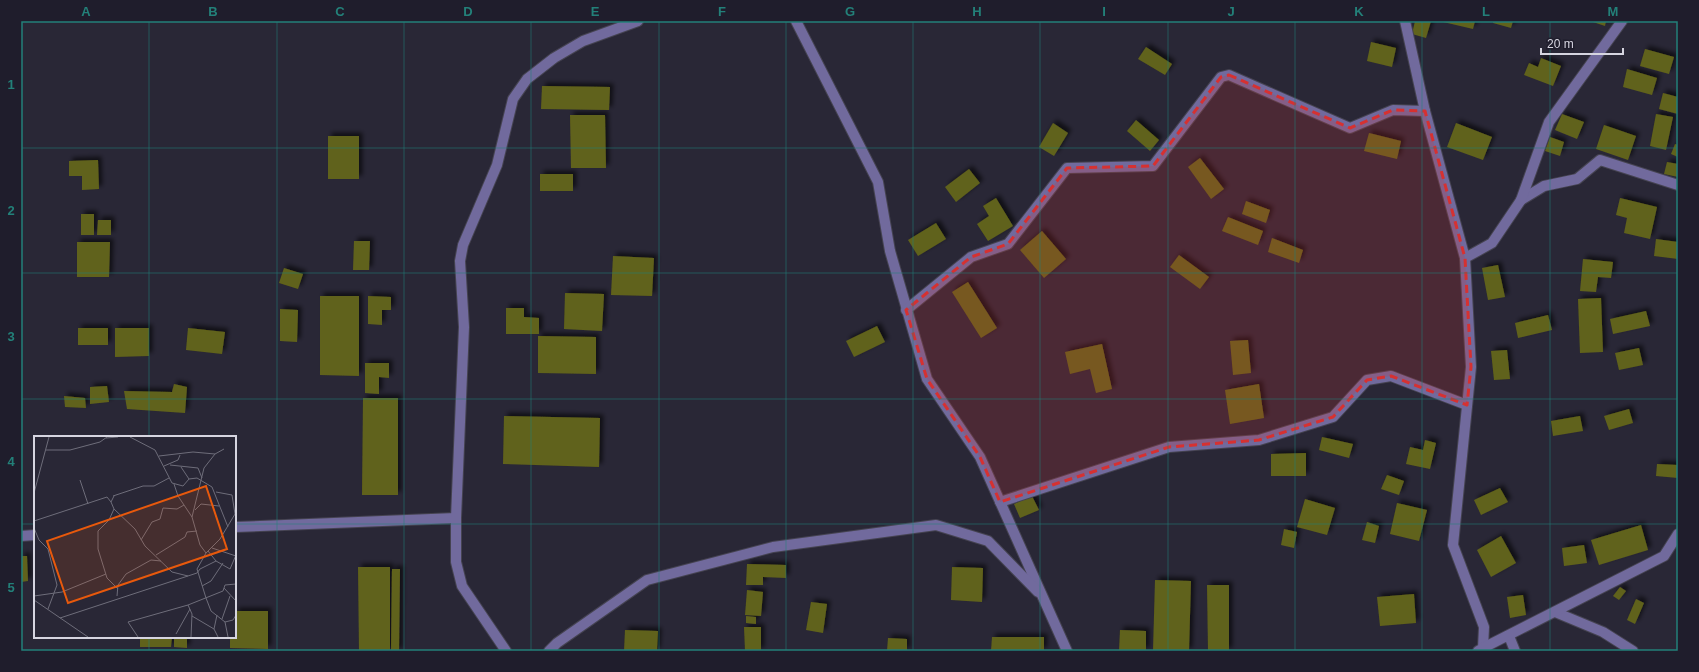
<svg xmlns="http://www.w3.org/2000/svg" width="1699" height="672" viewBox="0 0 1699 672" font-family="Arial,sans-serif">
	<defs>
		<filter id="shadow"><feDropShadow dx="3.5" dy="-3.5" stdDeviation="2" flood-color="#0009"/></filter>
	</defs>
	<rect width="100%" height="100%" fill="#292736"/>
	<g fill="#61621a" filter="url(#shadow)">
		<path d="M1415,21H1431L1426,38L1412,34Z"/>
		<path d="M1439,21H1475L1473,29Z"/>
		<path d="M1493,21H1513L1511,28L1493,23Z"/>
		<path d="M1590,21H1606L1605,26Z"/>
		<path d="M1371,42L1396,48L1392,67L1367,61Z"/>
		<path d="M1146,47L1172,64L1165,75L1138,59Z"/>
		<path d="M1645,49L1674,57L1669,74L1640,66Z"/>
		<path d="M1541,58L1561,66L1553,86L1524,75L1529,63L1538,67Z"/>
		<path d="M1627,69L1657,78L1652,95L1623,87Z"/>
		<path d="M542,86L610,87L609,110L541,109Z"/>
		<path d="M1663,93L1678,97V114L1659,109Z"/>
		<path d="M1562,114L1584,122L1577,139L1555,130Z"/>
		<path d="M1656,114L1673,117L1666,150L1650,146Z"/>
		<path d="M570,115H605L606,168H571Z"/>
		<path d="M1136,120L1159,140L1150,151L1127,131Z"/>
		<path d="M1053,123L1068,133L1054,156L1039,147Z"/>
		<path d="M1456,123L1492,137L1483,160L1447,147Z"/>
		<path d="M1604,125L1636,136L1628,160L1596,149Z"/>
		<path d="M1369,133L1401,141L1397,159L1364,151Z"/>
		<rect x="328" y="136" width="31" height="43"/>
		<path d="M1550,137L1564,142L1560,156L1545,151Z"/>
		<path d="M1675,144L1678,145V157L1671,154Z"/>
		<path d="M1200,158L1224,189L1211,199L1188,167Z"/>
		<path d="M98,160L99,189L82,190V176H69V161Z"/>
		<path d="M1667,162L1678,164V177L1664,174Z"/>
		<path d="M969,169L980,183L956,202L945,187Z"/>
		<rect x="540" y="174" width="33" height="17"/>
		<path d="M996,198L1013,226L988,241L977,224L989,216L983,206Z"/>
		<path d="M1620,198L1657,207L1650,239L1624,233L1627,218L1616,215Z"/>
		<path d="M1246,201L1270,210L1266,223L1242,214Z"/>
		<rect x="81" y="214" width="13" height="21"/>
		<path d="M1228,217L1263,231L1258,245L1222,231Z"/>
		<path d="M98,220H111V235H97Z"/>
		<path d="M936,223L946,239L918,256L908,240Z"/>
		<path d="M1042,231L1066,259L1044,278L1020,250Z"/>
		<path d="M1272,238L1303,250L1299,263L1268,252Z"/>
		<path d="M1656,239L1678,242V259L1654,256Z"/>
		<path d="M354,241H370L369,270H353Z"/>
		<path d="M77,242H110L109,277H77Z"/>
		<path d="M1179,255L1209,277L1200,289L1170,267Z"/>
		<path d="M613,256L654,258L652,296L611,295Z"/>
		<path d="M1583,259L1613,262L1611,278L1598,277L1596,292L1580,291Z"/>
		<path d="M1498,265L1505,297L1488,300L1482,268Z"/>
		<path d="M284,268L303,274L298,289L279,283Z"/>
		<path d="M968,282L997,328L981,338L952,292Z"/>
		<path d="M565,293L604,294L602,331L564,329Z"/>
		<path d="M320,296H359V376L320,375Z"/>
		<path d="M368,296L391,297V310H382V325L368,324Z"/>
		<path d="M1601,298L1603,352L1580,353L1578,299Z"/>
		<path d="M506,308H524V317L539,318V334H506Z"/>
		<path d="M280,309L298,310L297,342L280,341Z"/>
		<path d="M1646,311L1650,326L1613,334L1610,319Z"/>
		<path d="M1548,315L1552,330L1518,338L1515,323Z"/>
		<path d="M877,326L885,342L854,357L846,341Z"/>
		<rect x="78" y="328" width="30" height="17"/>
		<path d="M115,328H149V356L115,357Z"/>
		<path d="M188,328L225,332L222,354L186,350Z"/>
		<path d="M538,336L596,337V374L538,373Z"/>
		<path d="M1248,340L1251,373L1233,375L1230,341Z"/>
		<path d="M1102,344L1112,389L1096,393L1090,369L1070,374L1065,352Z"/>
		<path d="M1639,348L1643,365L1619,370L1615,353Z"/>
		<path d="M1507,350L1510,379L1494,380L1491,351Z"/>
		<path d="M365,363H389V378L379,377V394L365,393Z"/>
		<path d="M174,384L187,387L185,413L127,409L124,391L172,392Z"/>
		<path d="M1259,384L1264,418L1230,424L1225,390Z"/>
		<path d="M107,386L109,402L90,404V387Z"/>
		<path d="M64,396L85,398L86,408L65,407Z"/>
		<path d="M363,398H398V495H362Z"/>
		<path d="M1629,409L1633,423L1609,430L1604,416Z"/>
		<path d="M504,416L600,418L599,467L503,464Z"/>
		<path d="M1580,416L1583,431L1553,436L1551,421Z"/>
		<path d="M1322,437L1353,444L1349,458L1319,450Z"/>
		<path d="M1425,440L1436,443L1430,469L1406,464L1410,447L1423,450Z"/>
		<path d="M1306,453V476H1271V454Z"/>
		<path d="M1657,464L1678,465V478L1656,476Z"/>
		<path d="M1387,475L1404,481L1399,495L1381,489Z"/>
		<path d="M1500,488L1508,502L1481,515L1474,500Z"/>
		<path d="M1032,496L1039,510L1020,518L1014,504Z"/>
		<path d="M1305,499L1335,508L1327,535L1297,527Z"/>
		<path d="M1397,503L1427,510L1419,541L1390,534Z"/>
		<path d="M1367,522L1379,526L1375,543L1362,540Z"/>
		<path d="M1641,525L1648,550L1599,565L1591,540Z"/>
		<path d="M1284,529L1297,532L1294,548L1281,545Z"/>
		<path d="M1501,536L1516,563L1491,577L1477,550Z"/>
		<path d="M1584,545L1587,563L1564,566L1562,548Z"/>
		<path d="M21,556H27L28,581L21,582Z"/>
		<path d="M747,564L786,565V578L763,577V585H746Z"/>
		<path d="M358,567H390V651H359Z"/>
		<path d="M952,567L983,568L982,602L951,600Z"/>
		<path d="M392,569H400L399,651H391Z"/>
		<path d="M1155,580L1191,581L1189,651H1153Z"/>
		<path d="M1207,585H1229V651H1208Z"/>
		<path d="M1620,587L1626,591L1619,600L1613,596Z"/>
		<path d="M747,590L763,592L761,616L745,615Z"/>
		<path d="M1414,594L1416,623L1380,626L1377,597Z"/>
		<path d="M1523,595L1526,615L1510,618L1507,597Z"/>
		<path d="M1636,599L1644,603L1635,624L1627,620Z"/>
		<path d="M811,602L827,604L823,633L806,630Z"/>
		<path d="M235,611H268V649L230,648V637H235Z"/>
		<path d="M746,616L756,617V624L746,623Z"/>
		<path d="M744,627H761V651H745Z"/>
		<path d="M625,630L658,631L657,651H624Z"/>
		<path d="M1120,630L1146,631V651H1119Z"/>
		<path d="M140,637H172L171,647H140Z"/>
		<path d="M174,637H187V648L174,647Z"/>
		<path d="M992,637H1044V651H991Z"/>
		<path d="M888,638L907,639V651H887Z"/>
	</g>
	<g fill="none" stroke-linecap="round" stroke-linejoin="round">
		<defs>
			<g id="minor">
				<path d="M796,21L878,182L890,251L927,379L980,457L1067,651"/>
				<path d="M1405,21L1425,111L1465,258L1471,367L1453,545L1484,627L1483,648L1478,651"/>
				<path d="M1521,200L1544,186L1577,179L1600,160L1678,185"/>
				<path d="M1465,258L1492,243L1521,200L1549,122L1622,21"/>
				<path d="M906,310L971,257L1008,244L1067,168L1153,166L1221,77L1229,75L1350,128L1393,110L1425,111"/>
				<path d="M1000,502L1169,447L1259,440L1333,417L1367,380L1391,376L1467,405"/>
				<path d="M235,527L456,518"/>
				<path d="M21,536L35,535"/>
				<path d="M1555,612L1603,632L1633,651"/>
				<path d="M1509,636L1515,651"/>
				<path d="M1483,648L1664,556L1678,534"/>
				<path d="M506,651L462,586L456,562V518L464,327L460,261L463,245L497,165L513,99L527,79L554,58L583,41L638,21"/>
				<path d="M549,651L557,643L647,580L773,547L936,525L988,541L1038,592"/>
			</g>
		</defs>
		<use href="#minor" stroke="#454351" stroke-width="12"/>
		<use href="#minor" stroke="#716a9d" stroke-width="10"/>
	</g>
	<path fill="#d63131" fill-opacity="0.2" stroke="#d63131" stroke-width="3" stroke-dasharray="8 5" stroke-linejoin="round" d="M1229,75L1350,128L1393,110L1425,111L1465,258L1471,367L1467,405L1391,376L1367,380L1333,417L1259,440L1169,447L1000,502L980,457L927,379L906,310L971,257L1008,244L1067,168L1153,166L1221,77Z"/>
	<path fill="none" stroke="#238079" stroke-width="1" stroke-opacity="0.55" d="M149,21V437M277,21V651M404,21V651M531,21V651M659,21V651M786,21V651M913,21V651M1040,21V651M1168,21V651M1295,21V651M1422,21V651M1550,21V651M21,148H1678M21,273H1678M21,399H1678M21,524H35M235,524H1678M149,637V651"/>
	<g transform="translate(34 436)">
		<rect width="202" height="202" fill="#292736"/>
		<path fill="none" stroke="#6e6d7a" stroke-width="1" d="M96,1L121,14L138,47L149,50L155,43L163,42L178,51L194,91M72,2L84,1M12,14H36L66,6L73,1M125,20L159,16L181,18L190,13M136,29L164,32L168,42M130,30L144,24L146,19M147,31L155,43M46,44L54,68M140,48L144,60L158,81L166,109L172,117L163,133L172,162L177,175L191,186L194,201M0,57L15,1M79,60L109,50H120L135,42M80,60L77,66L80,73L101,93L111,110L138,136L154,140M80,73L75,84L64,95V113L73,142L84,153M161,74L167,68L185,70M158,81L170,32L181,18M0,85L73,61L77,66M0,92L5,104L14,113L23,149L14,173M107,104L118,86L126,83L129,72L143,73L150,69M178,112L202,120M174,115L182,125M172,117L186,103L201,78L198,59L182,56M122,119L151,101L153,96L163,95M168,150L177,145L189,127M190,152L202,165M0,160L28,156L72,138M83,160L84,149L92,138L117,124L127,125M0,164L54,201M154,169L158,178L157,201M183,179L180,193L184,201M158,180L180,193M26,182L163,137L166,133L182,125L196,133L202,119M188,183L196,160M191,186L199,184L202,179M142,198L156,173M104,201L94,186L154,169L189,155L191,149L202,148"/>
		<path fill="#e8590c" fill-opacity="0.15" stroke="#e8590c" stroke-width="2" d="M172,50L193,113L34,167L13,105Z"/>
		<rect width="202" height="202" fill="none" stroke="#d6d5e0" stroke-width="2"/>
	</g>
	<rect width="1699" height="672" fill="none" stroke="#1f1d2c" stroke-width="44"/>
	<path d="M1541 48v6h82v-6" fill="none" stroke="#d6d5e0" stroke-width="2"/>
	<text x="1547" y="48" font-size="12" fill="#d6d5e0" stroke="#1f1d2c" stroke-width="3" paint-order="stroke">20 m</text>
	<rect x="22" y="22" width="1655" height="628" fill="none" stroke="#238079" stroke-width="1.5"/>
	<g font-size="13" text-anchor="middle" font-weight="bold" fill="#238079">
		<text x="86" y="16">A</text>
		<text x="213" y="16">B</text>
		<text x="340" y="16">C</text>
		<text x="468" y="16">D</text>
		<text x="595" y="16">E</text>
		<text x="722" y="16">F</text>
		<text x="850" y="16">G</text>
		<text x="977" y="16">H</text>
		<text x="1104" y="16">I</text>
		<text x="1231" y="16">J</text>
		<text x="1359" y="16">K</text>
		<text x="1486" y="16">L</text>
		<text x="1613" y="16">M</text>
		<text x="11" y="89">1</text>
		<text x="11" y="215">2</text>
		<text x="11" y="341">3</text>
		<text x="11" y="466">4</text>
		<text x="11" y="592">5</text>
	</g>
</svg>
